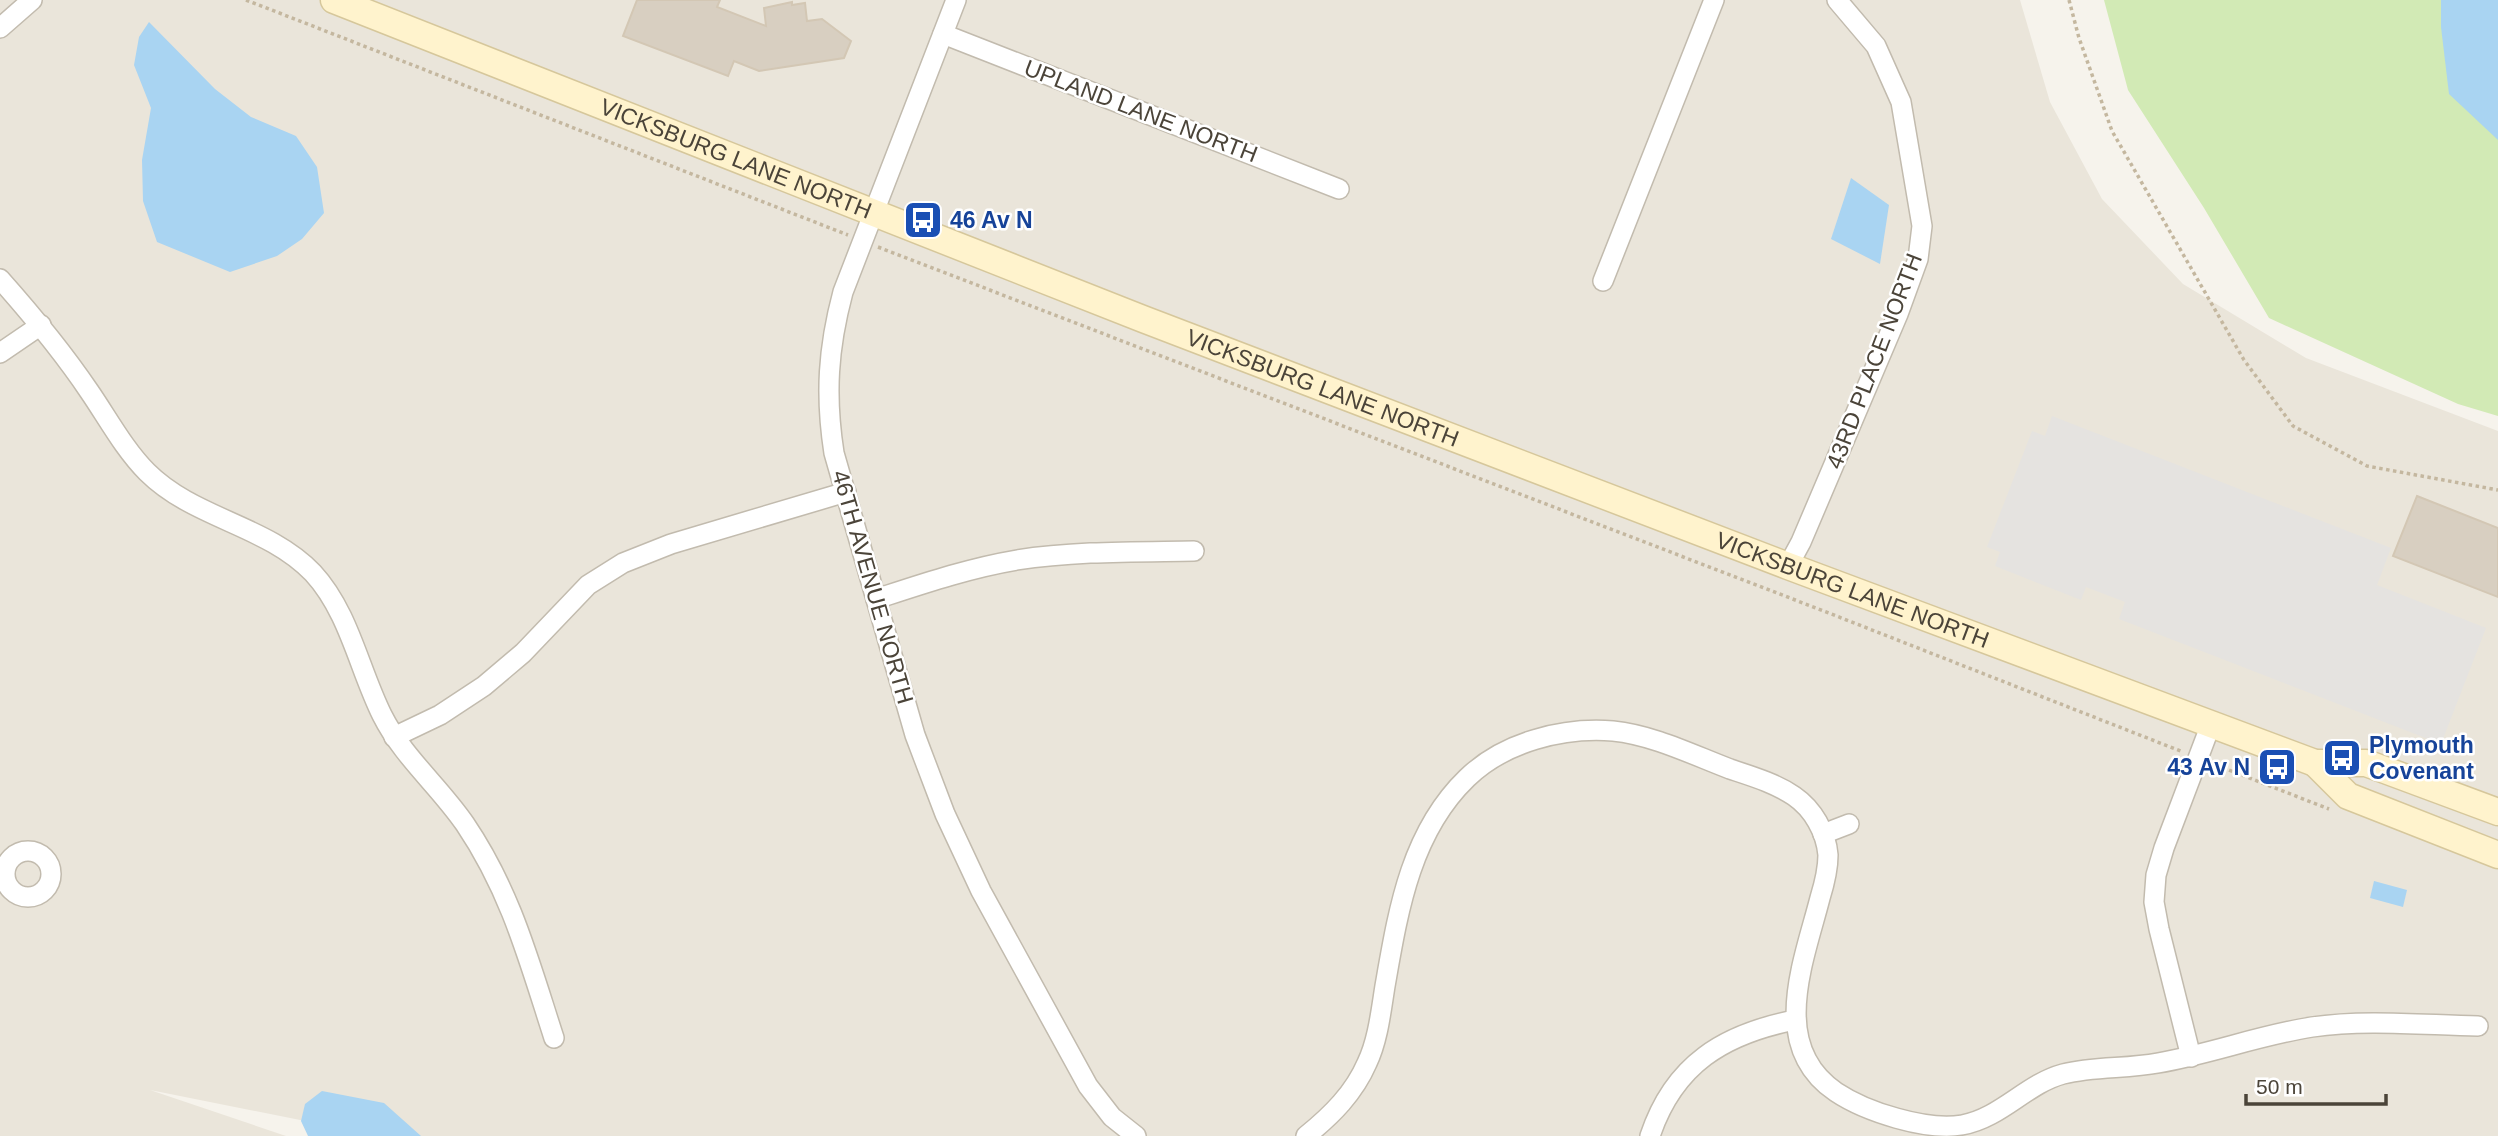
<svg xmlns="http://www.w3.org/2000/svg" width="2498" height="1136" viewBox="0 0 2498 1136" font-family="Arial,sans-serif">
	<rect width="100%" height="100%" fill="#f6f3ec"/>
	<path fill="#eae5da" d="M0,0H2020L2050,102L2102,199L2183,284L2306,358L2498,431V1136H380L150,1090L286,1136H0Z"/>
	<path fill="#d2eab5" d="M2104,0H2498V416L2458,404L2269,318L2204,208L2128,90Z"/>
	<path fill="#e5e3e0" d="M2052,416L2391,548L2377,585L2486,628L2441,744L2119,619L2125,602L2086,587L2081,600L1995,566L2000,552L1987,547L2032,431L2045,436Z"/>
	<g fill="#a9d4f2">
		<path d="M2441,0H2498V140L2449,94L2441,27Z"/>
		<path d="M149,22L215,89L251,117L296,136L317,167L324,213L302,239L277,256L230,272L157,242L143,201L142,160L151,108L134,65L139,37Z"/>
		<path d="M1851,178L1889,205L1880,264L1831,239Z"/>
		<path d="M2374,881L2407,890L2403,907L2370,898Z"/>
		<path d="M322,1091L384,1103L421,1136H308L301,1121L305,1104Z"/>
	</g>
	<g fill="#d8cfc1" stroke="#d3c7b4" stroke-width="2">
		<path d="M637,0H720L717,7L766,26L764,8L792,2V5L805,3L807,21L822,19L851,41L844,58L759,71L734,61L728,76L623,36Z"/>
		<path d="M2417,496L2498,528V597L2393,556Z"/>
	</g>
	<g fill="none" stroke-linecap="round" stroke-linejoin="round">
		<defs>
			<g id="minor">
				<path d="M956,0L843,292C828,348 825,395 834,453L915,735L945,814L981,891L1088,1086L1112,1117L1136,1136"/>
				<path d="M0,28L32,0"/>
				<path d="M943,34L1339,189"/>
				<path d="M0,279C32,315 62,351 89,391C107,417 124,449 147,472C194,519 267,525 313,573C349,612 359,669 382,715C403,757 439,786 465,824C511,892 529,961 554,1038"/>
				<path d="M1603,281L1714,0"/>
				<path d="M0,353L41,325"/>
				<path d="M1788,566L1801,542L1898,314L1918,259L1922,226L1901,102L1876,46L1837,0"/>
				<path d="M876,599C922,584 969,568 1017,560C1075,551 1135,552 1194,551"/>
				<path d="M394,737L440,715L484,686L523,653L588,585L623,563L671,544L846,492"/>
				<path d="M1823,834L1849,824"/>
				<circle cx="28" cy="874" r="23"/>
				<path d="M2191,1057L2159,929L2154,902L2156,875L2164,848L2211,724"/>
				<path d="M1306,1136C1332,1115 1354,1093 1367,1063C1378,1040 1381,1011 1385,986C1398,912 1410,833 1467,778C1504,742 1563,727 1613,731C1653,735 1693,755 1730,769C1751,776 1775,783 1794,796C1813,809 1826,832 1828,855C1828,869 1824,885 1820,898C1804,961 1768,1046 1836,1092C1866,1112 1926,1131 1962,1125C2001,1118 2026,1084 2063,1074C2094,1066 2127,1069 2158,1063C2210,1054 2260,1035 2312,1027C2366,1019 2424,1025 2478,1026"/>
				<path d="M1650,1136C1674,1064 1724,1034 1795,1020"/>
			</g>
			<g id="secondary">
				<path id="s1" d="M334,0L1143,319L1788,566L2315,763H2366L2498,812"/>
				<path d="M2315,763L2348,796L2498,855"/>
			</g>
		</defs>
		<use href="#minor" stroke="#c2bbae" stroke-width="22"/>
		<use href="#secondary" stroke="#d6c79b" stroke-width="29"/>
		<g stroke="#c4b79f" stroke-width="3.5" stroke-dasharray="3.5 3.5" stroke-linecap="butt">
			<path d="M246,0L848,235"/>
			<path d="M2069,0L2079,38L2112,131L2244,360L2293,426L2367,466L2498,490"/>
			<path d="M878,247L1816,608L2183,752"/>
			<path d="M2216,765L2329,809"/>
		</g>
		<use href="#minor" stroke="#fff" stroke-width="19"/>
		<use href="#secondary" stroke="#fff3cd" stroke-width="26"/>
	</g>
	<defs>
		<symbol id="bus-square" viewBox="-11 -11 22 22"><rect x="-9" y="-9" width="18" height="18" rx="4" fill="#1a4fb4" stroke="#fff"/><path d="M-5-6H5V4H4V6H2V4H-2V6H-4V4H-5ZM-3.5-4V0h7V-4ZM-3.5 1.2v1.5H-2V1.2ZM2 1.2v1.5H3.5V1.2Z" fill="#fff"/></symbol>
	</defs>
	<g fill-rule="evenodd">
		<use href="#bus-square" x="901" y="198" width="44" height="44"/>
		<use href="#bus-square" x="2320" y="736" width="44" height="44"/>
		<use href="#bus-square" x="2255" y="745" width="44" height="44"/>
	</g>
	<g text-anchor="middle" stroke-width="5" stroke-linejoin="round" paint-order="stroke">
		<g font-size="23" fill="#4b4439" stroke="#fff">
			<text transform="translate(1141 111) rotate(21)" y="8">UPLAND LANE NORTH</text>
			<text dy="8" stroke="none"><textPath href="#s1" startOffset="432">VICKSBURG LANE NORTH</textPath></text>
			<text transform="translate(1874 361) rotate(-69)" y="8">43RD PLACE NORTH</text>
			<text dy="8" stroke="none"><textPath href="#s1" startOffset="1062">VICKSBURG LANE NORTH</textPath></text>
			<text transform="translate(873 587) rotate(74)" y="8">46TH AVENUE NORTH</text>
			<text dy="8" stroke="none"><textPath href="#s1" startOffset="1629">VICKSBURG LANE NORTH</textPath></text>
		</g>
		<g font-size="23" font-weight="bold" fill="#164399" stroke="#fff" text-anchor="start">
			<text x="950" y="228">46 Av N</text>
			<text x="2369" y="753">Plymouth<tspan x="2369" dy="26">Covenant</tspan></text>
			<text x="2250" y="775" text-anchor="end">43 Av N</text>
		</g>
	</g>
	<path d="M2246 1094v10h140v-10" fill="none" stroke="#4b4439" stroke-width="3.5"/>
	<text x="2256" y="1094" font-size="21" fill="#4b4439" stroke="#ffffff" stroke-width="5" paint-order="stroke">50 m</text>
</svg>
